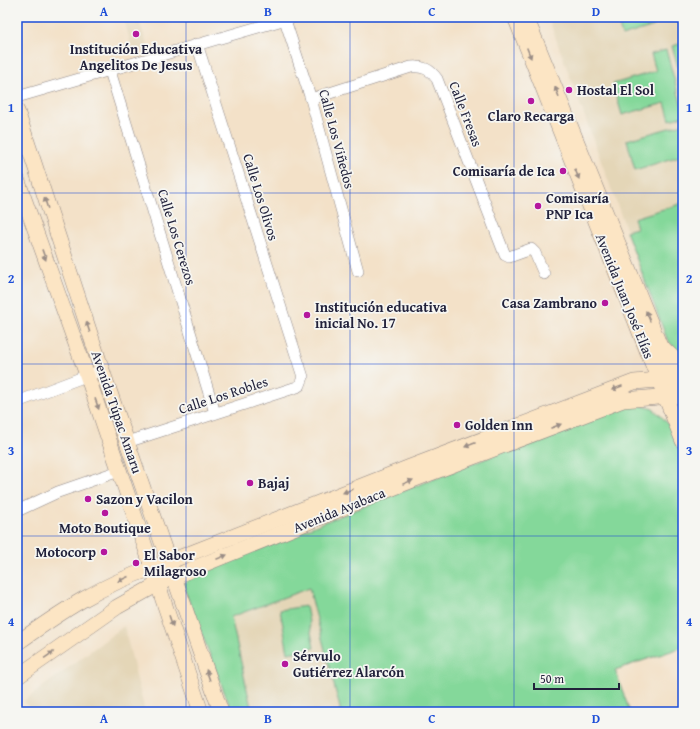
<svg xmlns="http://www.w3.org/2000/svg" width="700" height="729" viewBox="0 0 700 729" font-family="'Gentium Book Plus',serif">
	<rect width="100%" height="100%" fill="#f6f6f2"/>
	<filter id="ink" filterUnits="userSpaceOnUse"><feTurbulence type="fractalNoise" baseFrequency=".025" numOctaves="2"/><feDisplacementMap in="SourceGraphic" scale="8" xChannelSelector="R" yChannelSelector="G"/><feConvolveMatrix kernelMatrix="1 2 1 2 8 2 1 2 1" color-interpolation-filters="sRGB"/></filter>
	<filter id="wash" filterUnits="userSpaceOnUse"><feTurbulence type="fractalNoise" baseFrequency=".012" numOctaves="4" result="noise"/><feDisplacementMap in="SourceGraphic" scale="16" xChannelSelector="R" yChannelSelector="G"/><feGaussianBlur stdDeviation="0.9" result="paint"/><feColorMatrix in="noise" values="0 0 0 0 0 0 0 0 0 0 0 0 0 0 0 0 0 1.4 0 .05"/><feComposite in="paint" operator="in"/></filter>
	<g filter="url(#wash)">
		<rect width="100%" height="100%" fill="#f3e1c8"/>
		<g fill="#e4d6b7">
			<path d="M131,17H138L148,48L133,52L124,19Z"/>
			<path d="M548,17H683V359L672,346L663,329Z"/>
			<path d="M309,588L341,712H252L231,617Z"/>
			<path d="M124,626L145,712H32L24,701Z"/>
		</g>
		<g fill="#84d89a" stroke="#537d6a">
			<path d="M621,17H652L654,26L622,36L617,18Z"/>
			<path d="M683,43V85L672,46Z"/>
			<path d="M666,50L683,110V116L670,120L665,103L622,115L613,84L656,71L651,54Z"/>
			<path d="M683,124V155L635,170L627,140Z"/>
			<path d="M683,203V359L667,339L626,231L637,228L634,218Z"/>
			<path d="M627,403L640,405L653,409L662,417L670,426L683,462V647L615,670L630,712H341L309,588L231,617L252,712H232L185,591V583L190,575Z"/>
			<path d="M306,606L314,648L288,653L280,610Z"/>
		</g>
	</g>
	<g filter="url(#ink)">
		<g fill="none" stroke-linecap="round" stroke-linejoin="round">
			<defs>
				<g id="street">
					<path d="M284,17L311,99L358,271"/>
					<path d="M110,71L215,413"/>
					<path d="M17,97L293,17"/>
					<path d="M311,99L411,67C423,66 430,69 437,79L505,255L509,257L531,249L535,253L544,274"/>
					<path d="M17,402L102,370"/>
					<path d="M127,442L297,387L300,385L303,377L197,44"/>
					<path d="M17,511L58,492L119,471"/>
				</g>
				<g id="secondary">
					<path d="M515,17L683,441"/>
					<path d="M526,17L677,388"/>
					<path d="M17,111L102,370L221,712"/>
					<path d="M17,179L87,375L201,712"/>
					<path d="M665,350L683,367"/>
					<path d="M17,643C61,612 100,585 153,568L410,467L634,382L683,378"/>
					<path d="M17,677L117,607L158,584L197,567L415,479L623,400L683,395"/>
				</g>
			</defs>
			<use href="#street" stroke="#8a8282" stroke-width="12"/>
			<use href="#secondary" stroke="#8a8282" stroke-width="16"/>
			<use href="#street" stroke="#fff" stroke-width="11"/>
			<use href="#secondary" stroke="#fce5c4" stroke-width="15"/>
		</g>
		<defs><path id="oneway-solid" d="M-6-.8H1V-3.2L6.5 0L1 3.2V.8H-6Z"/></defs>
		<g fill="#9a8d86">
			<use href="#oneway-solid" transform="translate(529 53) rotate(68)"/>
			<use href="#oneway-solid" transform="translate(557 92) rotate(-112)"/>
			<use href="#oneway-solid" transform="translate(577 174) rotate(68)"/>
			<use href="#oneway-solid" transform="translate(46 203) rotate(-108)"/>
			<use href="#oneway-solid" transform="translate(44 255) rotate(70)"/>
			<use href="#oneway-solid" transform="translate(648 316) rotate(-113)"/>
			<use href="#oneway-solid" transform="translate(88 327) rotate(-108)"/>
			<use href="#oneway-solid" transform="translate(617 388) rotate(159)"/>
			<use href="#oneway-solid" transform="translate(97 404) rotate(71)"/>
			<use href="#oneway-solid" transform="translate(556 426) rotate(-21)"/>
			<use href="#oneway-solid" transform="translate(470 445) rotate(159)"/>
			<use href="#oneway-solid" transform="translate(408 482) rotate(-22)"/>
			<use href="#oneway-solid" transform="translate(348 491) rotate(159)"/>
			<use href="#oneway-solid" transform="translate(222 557) rotate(-22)"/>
			<use href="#oneway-solid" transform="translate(123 579) rotate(156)"/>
			<use href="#oneway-solid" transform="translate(171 621) rotate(71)"/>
			<use href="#oneway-solid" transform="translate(49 655) rotate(-35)"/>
			<use href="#oneway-solid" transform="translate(208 675) rotate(-109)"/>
		</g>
	</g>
	<path fill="none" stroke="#1d4ed8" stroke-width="1" stroke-opacity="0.55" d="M186,17V712M350,17V712M514,17V712M17,193H683M17,364H683M17,536H683"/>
	<g fill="#b5179e" stroke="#f6f6f2" stroke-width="1.5">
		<circle cx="136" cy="34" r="4"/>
		<circle cx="569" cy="90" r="4"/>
		<circle cx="531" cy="101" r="4"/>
		<circle cx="563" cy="171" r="4"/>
		<circle cx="538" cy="206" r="4"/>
		<circle cx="605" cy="303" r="4"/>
		<circle cx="307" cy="315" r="4"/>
		<circle cx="457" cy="425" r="4"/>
		<circle cx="250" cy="483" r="4"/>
		<circle cx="88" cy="499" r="4"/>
		<circle cx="105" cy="513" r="4"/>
		<circle cx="104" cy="552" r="4"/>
		<circle cx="136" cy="563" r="4"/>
		<circle cx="285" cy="664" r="4"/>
	</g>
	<g text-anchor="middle" stroke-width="3.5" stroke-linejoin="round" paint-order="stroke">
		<g font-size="14" font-weight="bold" fill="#22223b" stroke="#f6f6f2" text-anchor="start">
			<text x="136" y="54" text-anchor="middle">Institución Educativa<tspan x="136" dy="16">Angelitos De Jesus</tspan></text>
			<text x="577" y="95">Hostal El Sol</text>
			<text x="531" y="121" text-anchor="middle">Claro Recarga</text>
			<text x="555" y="176" text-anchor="end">Comisaría de Ica</text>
			<text x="546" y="203">Comisaría<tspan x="546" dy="16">PNP Ica</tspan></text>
			<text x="597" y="308" text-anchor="end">Casa Zambrano</text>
			<text x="315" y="312">Institución educativa<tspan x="315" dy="16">inicial No. 17</tspan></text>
			<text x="465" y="430">Golden Inn</text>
			<text x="258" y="488">Bajaj</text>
			<text x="96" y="504">Sazon y Vacilon</text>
			<text x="105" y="533" text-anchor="middle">Moto Boutique</text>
			<text x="96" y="557" text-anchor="end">Motocorp</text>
			<text x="144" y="560">El Sabor<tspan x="144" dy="16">Milagroso</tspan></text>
			<text x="293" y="661">Sérvulo<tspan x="293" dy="16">Gutiérrez Alarcón</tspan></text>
		</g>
		<g font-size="14" fill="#22223b" stroke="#f6f6f2">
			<text transform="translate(466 114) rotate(69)" y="5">Calle Fresas</text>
			<text transform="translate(337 139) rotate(75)" y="5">Calle Los Viñedos</text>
			<text transform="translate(261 197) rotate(73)" y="5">Calle Los Olivos</text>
			<text transform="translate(177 237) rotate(73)" y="5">Calle Los Cerezos</text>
			<text transform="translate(625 296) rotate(68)" y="5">Avenida Juan José Elías</text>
			<text transform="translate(223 395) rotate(-18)" y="5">Calle Los Robles</text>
			<text transform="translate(117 412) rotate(71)" y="5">Avenida Túpac Amaru</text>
			<text transform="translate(339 510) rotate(-22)" y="5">Avenida Ayabaca</text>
		</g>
	</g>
	<rect width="700" height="729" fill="none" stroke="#f6f6f2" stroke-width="44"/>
	<path d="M534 683v6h85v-6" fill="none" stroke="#22223b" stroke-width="2"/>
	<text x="540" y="683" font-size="12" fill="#22223b" stroke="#f6f6f2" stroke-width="3" paint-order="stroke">50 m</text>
	<rect x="22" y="22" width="656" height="685" fill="none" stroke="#1d4ed8" stroke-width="1.5"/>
	<g font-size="13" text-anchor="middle" font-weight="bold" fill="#1d4ed8">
		<text x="104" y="16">A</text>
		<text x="268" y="16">B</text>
		<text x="432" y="16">C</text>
		<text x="596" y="16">D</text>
		<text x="11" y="112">1</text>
		<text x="689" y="112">1</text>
		<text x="11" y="283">2</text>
		<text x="689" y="283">2</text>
		<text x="11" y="455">3</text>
		<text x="689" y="455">3</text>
		<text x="11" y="626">4</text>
		<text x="689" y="626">4</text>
		<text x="104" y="723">A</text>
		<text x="268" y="723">B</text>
		<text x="432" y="723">C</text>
		<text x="596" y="723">D</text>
	</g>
</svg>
